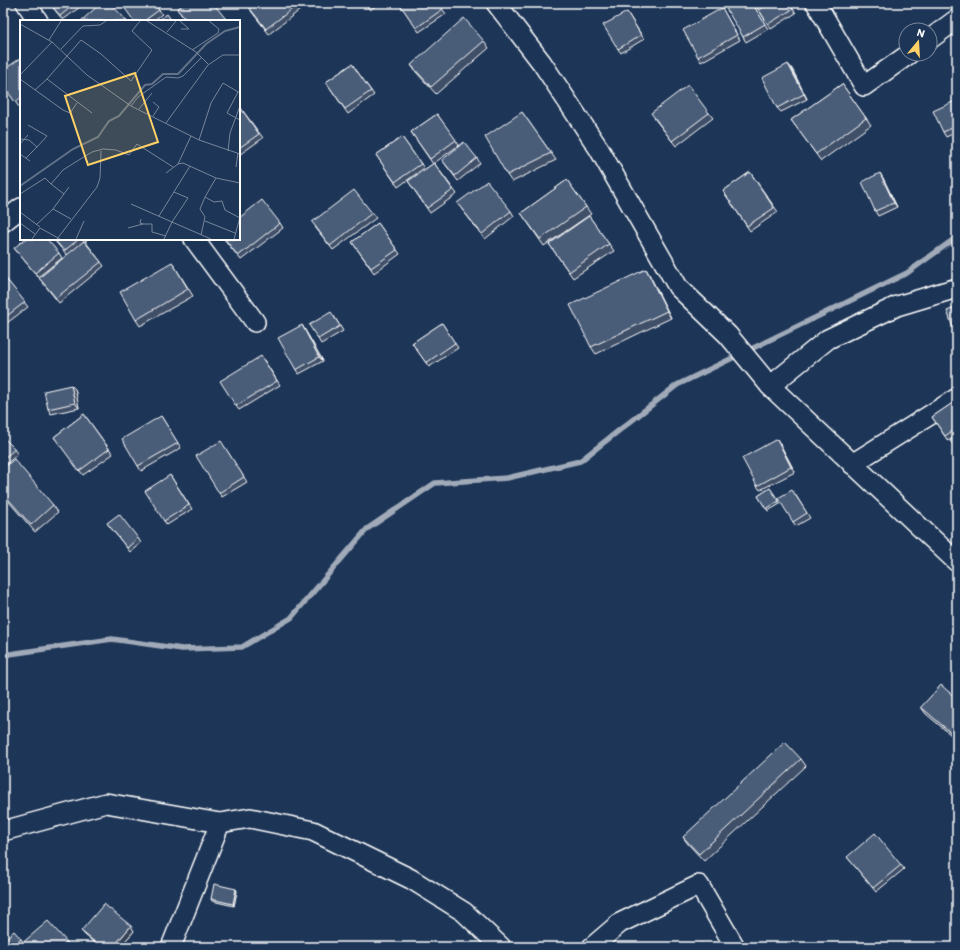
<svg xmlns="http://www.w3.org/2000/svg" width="960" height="950" viewBox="0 0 960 950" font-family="Itim,sans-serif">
	<rect width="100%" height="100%" fill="#1d3557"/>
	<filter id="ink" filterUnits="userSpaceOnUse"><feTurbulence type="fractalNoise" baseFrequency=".025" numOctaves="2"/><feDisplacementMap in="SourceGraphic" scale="8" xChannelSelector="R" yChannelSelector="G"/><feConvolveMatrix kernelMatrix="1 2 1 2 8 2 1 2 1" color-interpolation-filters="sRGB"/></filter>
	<g filter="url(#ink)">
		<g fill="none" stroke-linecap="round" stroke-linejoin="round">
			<path stroke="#a0aab8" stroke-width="5.5" d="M3,655L112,639L182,649L242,647L291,618L367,529L435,483L507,478L580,461L677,385L907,273L957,237"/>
			<defs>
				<g id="minor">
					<path d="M26,3L38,21"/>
					<path d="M496,3L542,63L599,149L678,287L728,335L770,386L828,339L897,306L957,288"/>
					<path d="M816,3L864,86L909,54"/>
					<path d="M930,39L957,19"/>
					<path d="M3,222L21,208"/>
					<path d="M194,239L255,322"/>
					<path d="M770,386L957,562"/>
					<path d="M852,464L957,398"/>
					<path d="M3,831L106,803L220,823L250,818L313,831L411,879L464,912L501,947"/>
					<path d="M171,947L220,823"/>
					<path d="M592,947L620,923L699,885L735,947"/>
				</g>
			</defs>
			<use href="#minor" stroke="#fff" stroke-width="22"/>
			<use href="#minor" stroke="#1d3557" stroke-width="19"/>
		</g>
		<g fill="#405068" stroke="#fff">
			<path d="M49,3H85L63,20Z"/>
			<path d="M154,3L162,14L153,21H134Z"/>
			<path d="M252,3H309L269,34L251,11Z"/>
			<path d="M365,3H380L370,10Z"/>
			<path d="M399,3H438L446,14L419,32Z"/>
			<path d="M725,3H752L768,29L746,42L743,37Z"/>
			<path d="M754,3H789L796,13L771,29Z"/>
			<path d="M722,8L740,40L701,62L698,57Z"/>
			<path d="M177,9L225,18L227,21H186Z"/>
			<path d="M627,12L644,39L621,53L618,49Z"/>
			<path d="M484,41L489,48L436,94L416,72L411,65Z"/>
			<path d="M21,58V105L19,107L3,85Z"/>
			<path d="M352,64L374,95L348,114L326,82Z"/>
			<path d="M788,64L792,69L807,99L781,112L777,108Z"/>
			<path d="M842,84L871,125L821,161L791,120Z"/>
			<path d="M957,100V132L946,137L943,132Z"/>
			<path d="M240,107L263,138L239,155V108Z"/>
			<path d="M522,112L556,160L512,182L507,175Z"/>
			<path d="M709,113L713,118L676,146L654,118Z"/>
			<path d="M437,114L459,145L433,164L411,132Z"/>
			<path d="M402,137L424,168L398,187L376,155Z"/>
			<path d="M477,158L480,163L458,181L442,160Z"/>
			<path d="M434,163L457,194L430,213L408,181Z"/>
			<path d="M750,172L778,212L750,231L723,191Z"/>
			<path d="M883,178L897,207L878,216L875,211Z"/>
			<path d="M567,180L591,214L544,246L521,213Z"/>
			<path d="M457,203L511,211L514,216L485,239Z"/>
			<path d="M372,213L376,218L333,250L315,227Z"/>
			<path d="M589,216L614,251L573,278L549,244Z"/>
			<path d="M280,223L283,228L241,260L224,239H239Z"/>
			<path d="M378,223L400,254L374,273L352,242Z"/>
			<path d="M53,239H88L85,241L104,266L59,303L39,278L67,255Z"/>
			<path d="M14,248L59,253L62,258L38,277Z"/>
			<path d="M172,262L193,296L140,326L136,320Z"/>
			<path d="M646,269L650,276L671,318L596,354L591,347Z"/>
			<path d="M3,275L28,307L3,326Z"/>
			<path d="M334,316L343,331L321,344L318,339Z"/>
			<path d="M442,323L458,348L429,367L412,343Z"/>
			<path d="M302,325L305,330L323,361L299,374L296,370Z"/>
			<path d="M264,360L280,385L239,410L236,406Z"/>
			<path d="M71,385L75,389L79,408L51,414L48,409Z"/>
			<path d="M957,400V435L948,441L932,417Z"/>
			<path d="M84,414L113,454L83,475L54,437Z"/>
			<path d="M161,416L181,448L141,471L138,466Z"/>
			<path d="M3,437L18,454L3,467Z"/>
			<path d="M780,444L795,472L760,490L757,486Z"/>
			<path d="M224,446L247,482L222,497L219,493Z"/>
			<path d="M3,469L53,505L58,512L35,532L3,495Z"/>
			<path d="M170,475L192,509L167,525L164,521Z"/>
			<path d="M770,488L780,504L768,511L758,496Z"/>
			<path d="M795,494L810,518L796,526L793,522Z"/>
			<path d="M107,523L138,538L141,543L130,552Z"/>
			<path d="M957,699V740L926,714L921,707Z"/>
			<path d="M801,759L806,766L704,861L688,844L683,837Z"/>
			<path d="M847,857L901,865L904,869L876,892Z"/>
			<path d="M236,889L237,891L234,906L212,901L211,899Z"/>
			<path d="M81,931H134L120,947H99L85,935Z"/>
			<path d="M21,939L23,941L17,947H3Z"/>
			<path d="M67,942L70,947H22Z"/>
		</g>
		<g fill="#344155" stroke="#fff">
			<path d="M788,64L792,69L807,99L804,94Z"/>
			<path d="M880,173L883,178L897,207L894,203Z"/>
			<path d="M646,269L650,276L671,318L667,311Z"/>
			<path d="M302,325L305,330L323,361L319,357Z"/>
			<path d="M71,385L75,389L79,408L75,403Z"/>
			<path d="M777,439L780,444L795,472L791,467Z"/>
			<path d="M236,889L237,891L234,906L233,904Z"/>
			<path d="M131,926L134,931L120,947H113Z"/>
		</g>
		<g fill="#4a5d79" stroke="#fff">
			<path d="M50,3H76L60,16Z"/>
			<path d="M101,3H110L127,21H81Z"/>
			<path d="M121,3H154L159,10L144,21H134Z"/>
			<path d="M185,3H213L225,18L222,21H187L177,9Z"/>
			<path d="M252,3H300L266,29L248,6Z"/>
			<path d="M366,3H370L367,5Z"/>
			<path d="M399,3H438L443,9L416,28Z"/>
			<path d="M728,3H752L765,24L743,37L724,5Z"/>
			<path d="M754,3H765L757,8Z"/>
			<path d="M770,3H789L793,9L768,24L759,10Z"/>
			<path d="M722,8L737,35L698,57L683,30Z"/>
			<path d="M627,12L641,35L618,49L603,25Z"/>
			<path d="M167,14L172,21H158Z"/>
			<path d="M464,18L484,41L431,87L411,65Z"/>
			<path d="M21,58V98L15,102L3,85V70Z"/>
			<path d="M352,64L371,91L345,109L326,82Z"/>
			<path d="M788,64L804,94L777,108L762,78Z"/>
			<path d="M842,84L866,118L816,154L791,120Z"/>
			<path d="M688,85L709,113L672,141L651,113Z"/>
			<path d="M957,100V126L943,132L933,111Z"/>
			<path d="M240,107L259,134L239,148V108Z"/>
			<path d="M522,112L551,153L507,175L485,137Z"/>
			<path d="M437,114L456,140L430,159L411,132Z"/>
			<path d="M402,137L421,164L395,182L376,155Z"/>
			<path d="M464,142L477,158L455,176L442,160Z"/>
			<path d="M434,163L453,190L427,208L408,181Z"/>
			<path d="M750,172L774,208L747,226L723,191Z"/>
			<path d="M880,173L894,203L875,211L862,182Z"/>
			<path d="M567,180L586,207L540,239L521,213Z"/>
			<path d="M487,181L511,211L482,234L457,203Z"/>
			<path d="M354,190L372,213L330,246L312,222Z"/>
			<path d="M262,200L280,223L238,256L225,239H239V218Z"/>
			<path d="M589,216L609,244L569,272L549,244Z"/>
			<path d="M378,223L397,250L371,268L352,242Z"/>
			<path d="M25,239H47L59,253L35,273L14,248Z"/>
			<path d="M54,239H79L64,251Z"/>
			<path d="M84,241L101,262L56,298L39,278Z"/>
			<path d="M172,262L188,289L136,320L120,292Z"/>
			<path d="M646,269L667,311L591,347L570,305Z"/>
			<path d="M3,275L25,302L3,319Z"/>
			<path d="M957,307V339L947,311Z"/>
			<path d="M331,312L340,326L318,339L309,325Z"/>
			<path d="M442,323L455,343L426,363L412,343Z"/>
			<path d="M302,325L319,357L296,370L278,338Z"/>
			<path d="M261,356L277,381L236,406L220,381Z"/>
			<path d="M71,385L75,403L48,409L44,391Z"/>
			<path d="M957,400V428L945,436L932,417Z"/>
			<path d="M84,414L109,449L79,471L54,437Z"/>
			<path d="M161,416L178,443L138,466L122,439Z"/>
			<path d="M957,436V449L950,441Z"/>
			<path d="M3,437L15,449L3,459Z"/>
			<path d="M777,439L791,467L757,486L742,458Z"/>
			<path d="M221,441L244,477L219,493L196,456Z"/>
			<path d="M14,459L53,505L31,525L3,493V469Z"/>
			<path d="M170,475L189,505L164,521L145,491Z"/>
			<path d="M770,488L779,501L766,509L758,496Z"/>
			<path d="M792,490L807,513L793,522L778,498Z"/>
			<path d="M119,514L138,538L127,548L107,523Z"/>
			<path d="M941,685L957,699V738L921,707Z"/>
			<path d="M785,742L801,759L699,854L683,837Z"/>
			<path d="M875,833L901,865L873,888L847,857Z"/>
			<path d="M214,884L236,889L233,904L211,899Z"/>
			<path d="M104,904L131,926L113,947H101L81,931Z"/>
			<path d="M48,921L67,942L61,947H22L20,945Z"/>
			<path d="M14,931L21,939L12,947H3V941Z"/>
			<path d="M701,943L705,947H696Z"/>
		</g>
	</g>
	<g transform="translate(20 20)">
		<rect width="220" height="220" fill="#1d3557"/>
		<path fill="none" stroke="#617289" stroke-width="2" d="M0,166L53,129L78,117L89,101L99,96L125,65L132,64L143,54H158L186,24L205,11L220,7"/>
		<path fill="none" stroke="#77869a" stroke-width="1" d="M127,1L176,32L188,44M160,1L169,9H161M0,4L32,22L67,55L111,86L118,77L146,57L158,58L163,56L182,37M147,12L156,1M29,20L41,1M41,29L63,6L80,5L86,1M172,30L198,13L199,9L189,1M0,55L32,22M0,59L43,90L50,93L57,83M15,70L27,59M218,72L207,93L220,100M111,86L179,120L220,134M119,89L132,73M72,93L27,59L61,20L81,34L111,61L132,30L112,11L120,1M133,96L139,87L133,82M146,103L188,45L203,35H220M0,119L9,120L17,127L27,116L8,105M179,120L191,83L203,63L220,73M0,124L8,115M208,131L210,113L220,86M0,134L10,141M6,138L17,127M158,144L171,116M216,147L218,133M146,153L158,144L163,143L196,158L220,163M31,164L44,174M0,174L25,158L31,164L43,150L54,143L72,132L83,129L96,130L109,135L117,124L153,147M185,177L196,158M111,184L152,202L168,178L154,172M33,189L51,199M0,192L20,207M139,196L170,146M121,199L120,203L123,204H132V212L146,216M185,201L215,213M0,203L15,214M16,205L33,189L49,167M108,208L123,204M181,215L185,197L180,189L185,177L194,182L202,181L205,190L220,198M12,219L20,208L40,219M37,219L77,167L80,158L81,131M56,219L64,201M144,219L152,202L191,219M214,219L220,197"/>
		<path fill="#ffd166" fill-opacity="0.15" stroke="#ffd166" stroke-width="2" d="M115,53L138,122L68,145L45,76Z"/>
		<rect width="220" height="220" fill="none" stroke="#fff" stroke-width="2"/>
	</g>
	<rect width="960" height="950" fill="none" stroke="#1d3557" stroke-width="16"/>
	<rect x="8" y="8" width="944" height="934" fill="none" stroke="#fff" stroke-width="1.5" filter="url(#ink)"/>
	<g transform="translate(918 42) rotate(18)"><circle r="19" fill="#1d3557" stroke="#77869a"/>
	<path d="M0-3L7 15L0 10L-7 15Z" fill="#ffd166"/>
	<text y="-6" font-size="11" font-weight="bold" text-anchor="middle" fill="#ffffff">N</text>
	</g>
</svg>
